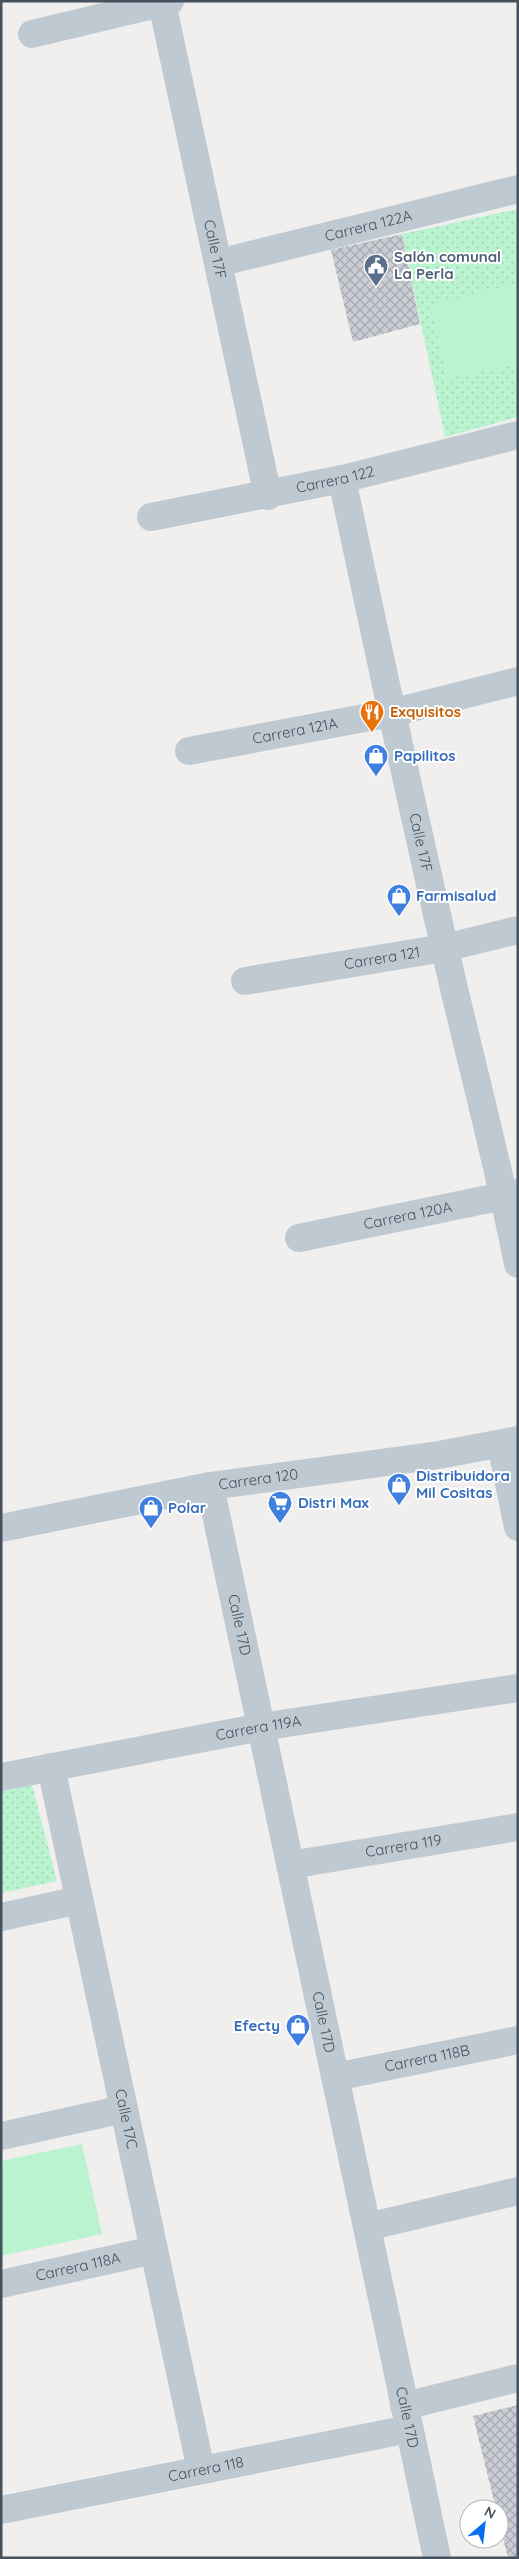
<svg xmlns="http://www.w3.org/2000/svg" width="519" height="2559" viewBox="0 0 519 2559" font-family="Quicksand,sans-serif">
	<defs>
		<pattern id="park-dots" width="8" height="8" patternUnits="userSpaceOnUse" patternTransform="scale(1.25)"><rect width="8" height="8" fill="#b9f3cf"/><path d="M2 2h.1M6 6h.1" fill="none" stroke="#a0d2b4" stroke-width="1.8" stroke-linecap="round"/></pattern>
		<pattern id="building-cross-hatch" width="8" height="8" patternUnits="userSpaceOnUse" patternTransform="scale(1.25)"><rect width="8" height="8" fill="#cacdd4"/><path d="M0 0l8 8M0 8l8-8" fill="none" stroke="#a6a9af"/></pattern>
	</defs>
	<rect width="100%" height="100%" fill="#f1eeee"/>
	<g fill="url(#park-dots)">
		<path d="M518,209V417L445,437L402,234Z"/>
		<path d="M32,1785L57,1881L1,1893V1791Z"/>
	</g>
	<g fill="#b9f3cf">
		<path d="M518,283V364L447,379L430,304Z"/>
		<path d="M82,2144L102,2234L1,2256V2161Z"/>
	</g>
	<g fill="url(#building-cross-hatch)">
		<path d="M402,234L420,324L353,342L331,250Z"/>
		<path d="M518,2405V2558H508L499,2522V2509H496L473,2416Z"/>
	</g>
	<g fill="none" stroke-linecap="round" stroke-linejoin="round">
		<g stroke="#bec9d2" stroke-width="28">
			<path id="s1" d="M162,3L268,496"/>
			<path d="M32,34L170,1"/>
			<path id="s2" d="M218,263L518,189"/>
			<path id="s3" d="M342,479C375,635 408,790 444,945C468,1052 497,1157 518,1264"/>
			<path id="s4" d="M151,517L342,479L518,435"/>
			<path id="s5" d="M189,751L391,713L518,681"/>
			<path id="s6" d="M245,981L444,948L518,930"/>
			<path id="s7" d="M299,1238L518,1193"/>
			<path d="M501,1444L518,1527"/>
			<path id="s8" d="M210,1486L437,2558"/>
			<path id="s9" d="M1,1528L210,1486L439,1455L518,1440"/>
			<path id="s10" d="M51,1767L201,2470"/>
			<path id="s11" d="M1,1777L261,1727L518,1688"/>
			<path id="s12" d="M290,1865L518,1827"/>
			<path d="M1,1917L79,1900"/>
			<path id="s13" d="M335,2077L518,2040"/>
			<path d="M1,2136L124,2109"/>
			<path d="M367,2227L518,2191"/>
			<path id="s14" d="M1,2284L154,2250"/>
			<path d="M404,2406L518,2378"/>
			<path id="s15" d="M1,2510L409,2429"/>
		</g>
	</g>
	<defs>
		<symbol id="civic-pin" viewBox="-11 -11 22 30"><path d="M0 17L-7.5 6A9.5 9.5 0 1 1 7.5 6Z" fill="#5c6f8a" stroke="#fff"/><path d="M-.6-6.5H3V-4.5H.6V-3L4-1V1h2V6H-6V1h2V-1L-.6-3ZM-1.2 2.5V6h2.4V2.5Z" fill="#fff"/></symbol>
		<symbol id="restaurant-pin" viewBox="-11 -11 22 30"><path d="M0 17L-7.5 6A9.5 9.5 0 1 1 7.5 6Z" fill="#e8710a" stroke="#fff"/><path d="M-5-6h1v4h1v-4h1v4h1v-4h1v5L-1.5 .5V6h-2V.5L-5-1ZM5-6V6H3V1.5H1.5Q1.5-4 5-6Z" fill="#fff"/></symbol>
		<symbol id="shop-pin" viewBox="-11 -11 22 30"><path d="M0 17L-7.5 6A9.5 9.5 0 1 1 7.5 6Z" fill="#3f7fe0" stroke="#fff"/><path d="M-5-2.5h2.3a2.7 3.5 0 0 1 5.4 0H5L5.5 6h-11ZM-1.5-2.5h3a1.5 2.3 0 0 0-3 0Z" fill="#fff"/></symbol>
		<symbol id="supermarket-pin" viewBox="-11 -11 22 30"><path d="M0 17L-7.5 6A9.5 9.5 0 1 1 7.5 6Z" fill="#3f7fe0" stroke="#fff"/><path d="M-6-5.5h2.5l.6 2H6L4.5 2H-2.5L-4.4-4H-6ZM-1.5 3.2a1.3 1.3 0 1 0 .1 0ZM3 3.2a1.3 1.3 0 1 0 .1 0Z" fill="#fff"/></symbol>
	</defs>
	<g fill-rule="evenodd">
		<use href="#civic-pin" x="362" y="252" width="28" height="38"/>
		<use href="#restaurant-pin" x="358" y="698" width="28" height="38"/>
		<use href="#shop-pin" x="362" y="742" width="28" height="38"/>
		<use href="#shop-pin" x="385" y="882" width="28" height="38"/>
		<use href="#shop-pin" x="385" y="1471" width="28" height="38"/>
		<use href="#supermarket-pin" x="266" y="1489" width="28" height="38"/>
		<use href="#shop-pin" x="137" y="1494" width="28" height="38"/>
		<use href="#shop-pin" x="284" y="2012" width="28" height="38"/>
	</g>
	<g text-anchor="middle" stroke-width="4" stroke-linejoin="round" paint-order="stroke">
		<g font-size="15" fill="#45525e" stroke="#fff">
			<text dy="5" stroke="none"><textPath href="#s2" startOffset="155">Carrera 122A</textPath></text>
			<text dy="5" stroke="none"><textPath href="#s1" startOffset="252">Calle 17F</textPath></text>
			<text dy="5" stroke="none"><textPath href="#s4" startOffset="188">Carrera 122</textPath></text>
			<text dy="5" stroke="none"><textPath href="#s5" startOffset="108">Carrera 121A</textPath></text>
			<text dy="5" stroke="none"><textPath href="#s3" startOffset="372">Calle 17F</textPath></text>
			<text dy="5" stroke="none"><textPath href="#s6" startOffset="139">Carrera 121</textPath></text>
			<text dy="5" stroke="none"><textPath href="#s7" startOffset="111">Carrera 120A</textPath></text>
			<text dy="5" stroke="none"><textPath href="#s9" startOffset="262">Carrera 120</textPath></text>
			<text dy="5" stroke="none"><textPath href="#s8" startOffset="142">Calle 17D</textPath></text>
			<text dy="5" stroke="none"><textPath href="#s11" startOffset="262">Carrera 119A</textPath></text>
			<text dy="5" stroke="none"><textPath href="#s12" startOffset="115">Carrera 119</textPath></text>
			<text dy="5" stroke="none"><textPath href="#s8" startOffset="548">Calle 17D</textPath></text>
			<text dy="5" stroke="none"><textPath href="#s13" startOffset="94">Carrera 118B</textPath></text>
			<text dy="5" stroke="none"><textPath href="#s10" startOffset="360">Calle 17C</textPath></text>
			<text dy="5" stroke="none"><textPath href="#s14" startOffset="79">Carrera 118A</textPath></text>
			<text dy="5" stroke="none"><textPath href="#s8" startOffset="952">Calle 17D</textPath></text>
			<text dy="5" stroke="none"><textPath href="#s15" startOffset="209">Carrera 118</textPath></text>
		</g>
		<g font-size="15" font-weight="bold" fill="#4e5e75" stroke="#fff" text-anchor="start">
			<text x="394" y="262">Salón comunal<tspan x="394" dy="17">La Perla</tspan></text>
		</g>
		<g font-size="15" font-weight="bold" fill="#c56008" stroke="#fff" text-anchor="start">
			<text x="390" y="717">Exquisitos</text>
		</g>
		<g font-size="15" font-weight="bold" fill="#366cbe" stroke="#fff" text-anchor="start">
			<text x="394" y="761">Papilitos</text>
			<text x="416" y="901">Farmisalud</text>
			<text x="416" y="1481">Distribuidora<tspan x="416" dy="17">Mil Cositas</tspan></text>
			<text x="298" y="1508">Distri Max</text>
			<text x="168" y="1513">Polar</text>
			<text x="280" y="2031" text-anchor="end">Efecty</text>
		</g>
	</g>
	<rect width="519" height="2559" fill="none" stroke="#45525e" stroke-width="5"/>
	<g transform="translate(484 2524) rotate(28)"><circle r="24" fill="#ffffff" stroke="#b5babf"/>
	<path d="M0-4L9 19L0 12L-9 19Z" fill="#086ff1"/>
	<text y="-8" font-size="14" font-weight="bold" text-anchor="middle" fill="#45525e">N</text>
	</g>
</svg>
